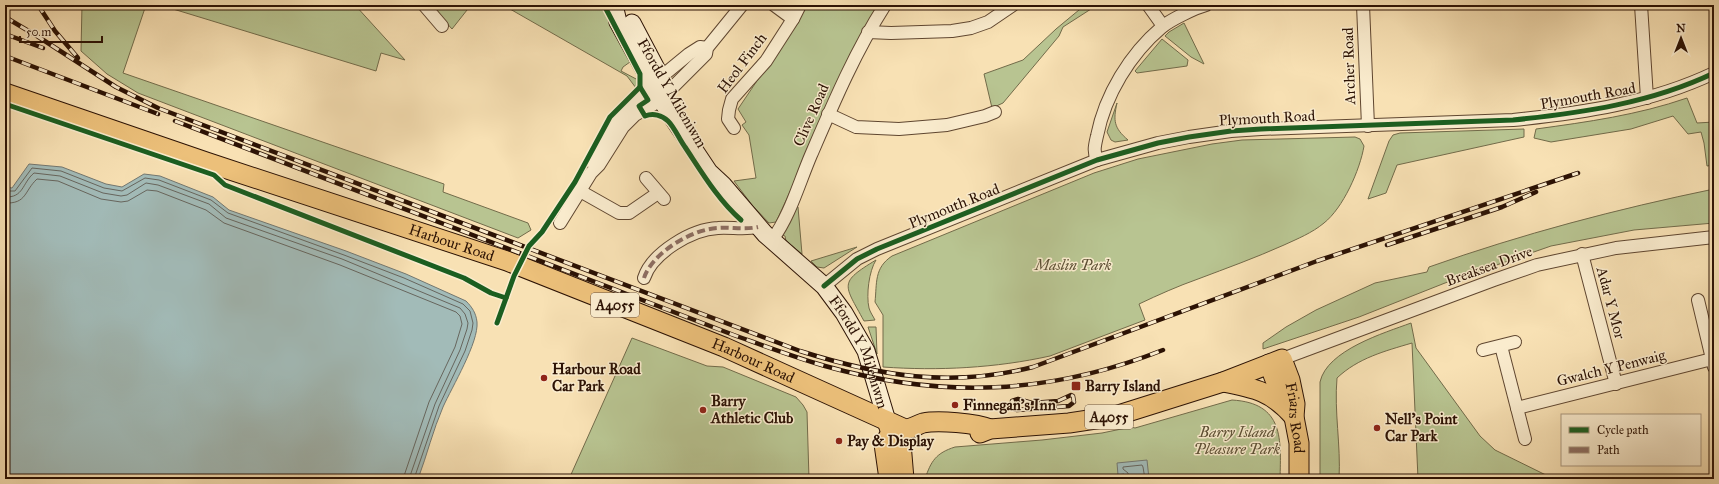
<svg xmlns="http://www.w3.org/2000/svg" width="1719" height="484" viewBox="0 0 1719 484" font-family="'IM FELL Great Primer',serif">
	<rect width="100%" height="100%" fill="#f8e1b4"/>
	<filter id="stains"><feTurbulence type="fractalNoise" baseFrequency=".005" numOctaves="4"/><feColorMatrix values="0 0 0 0 .2 0 0 0 0 .09 0 0 0 0 .02 0 0 0 .5 -.17"/></filter>
	<radialGradient id="worn" r=".72"><stop offset=".6" stop-color="#630" stop-opacity="0"/><stop offset="1" stop-color="#630" stop-opacity=".3"/></radialGradient>
	<g fill="#b8c491" stroke="#726b4a">
		<path d="M82,5H146L123,73L444,184L443,192L528,223L531,230L518,238L138,93L107,74L81,51Z"/>
		<path d="M160,5H355L405,60L381,53L376,71Z"/>
		<path d="M440,5H471L452,29L435,10Z"/>
		<path d="M503,5H601L630,62L623,67L621,71L638,80L636,88L627,76Z"/>
		<path d="M808,5H878L870,19L776,222L769,223L752,205L734,181L756,178L749,135L742,125L746,122L738,109Z"/>
		<path d="M1085,5H1088L1091,9L1063,27L1059,36L1003,103L992,108L984,74L1023,60L1056,29Z"/>
		<path d="M1184,23L1204,64L1191,57L1165,36L1169,32Z"/>
		<path d="M1162,39L1188,60L1187,66L1137,73L1135,71Z"/>
		<path d="M1687,98L1697,123L1714,122V165L1707,166L1704,143L1701,132L1688,134L1673,116L1631,129L1551,142L1534,138L1536,129C1587,122 1638,115 1687,98Z"/>
		<path d="M1117,103C1113,121 1114,128 1128,140L1115,142L1111,140L1107,132Z"/>
		<path d="M1524,129V137L1397,165L1386,193L1368,199L1389,141L1393,135L1400,133Z"/>
		<path d="M1355,137L1360,139L1364,146C1360,170 1343,208 1324,223C1312,233 1297,239 1284,245C1255,258 1227,268 1198,279C1178,286 1158,295 1139,304L1145,320L1050,356C996,368 938,371 883,367V315L875,302C877,283 874,268 892,256L1094,173L1138,159L1212,144L1242,140Z"/>
		<path d="M1714,189V223L1634,230L1551,246L1445,283L1359,317L1263,349V343L1286,327L1316,310L1375,283L1427,272L1429,267C1522,234 1617,209 1714,189Z"/>
		<path d="M794,206L798,207L802,254L786,241L785,236L782,235Z"/>
		<path d="M857,247L824,268L817,267L811,261Z"/>
		<path d="M876,260C869,271 866,295 869,308C870,312 873,316 875,320L864,321C844,284 838,283 876,260Z"/>
		<path d="M1411,323L1416,348L1480,436L1495,450L1554,479H1418L1412,343C1385,351 1358,358 1337,378C1334,412 1341,445 1339,479H1320V382C1327,350 1384,333 1411,323Z"/>
		<path d="M868,327H876L877,354Z"/>
		<path d="M632,338L707,366L723,367L796,397L803,405L807,412L809,479H569Z"/>
		<path d="M1232,400C1284,403 1281,439 1280,479H925C931,461 936,453 955,447L1042,440L1102,433L1131,427L1135,428Z"/>
	</g>
	<g fill="#a2bbb8" stroke="#737770">
		<path d="M29,164L62,167L106,184L122,187L144,174L160,176L213,197L229,210L346,251L406,274L466,301C472,307 476,313 477,322C479,342 452,387 443,407C433,430 427,455 418,479H5V187L12,188Z"/>
		<path d="M1147,460L1149,479H1125L1124,474L1118,475L1117,463Z"/>
	</g>
	<g fill="none" stroke-linecap="round" stroke-linejoin="round">
		<g stroke="#67665e" stroke-width="1">
			<path d="M5,191H15L32,168L61,171L104,188L122,191L145,178L159,180L211,200L228,213L344,255L404,278L463,304L470,311L473,323L472,330L465,351L439,406L414,479"/>
			<path d="M5,197C24,198 22,183 34,173L60,176L103,193L121,196L127,195L146,183L158,185L209,204L226,218L342,259L460,308L465,314L468,323L467,329L460,350L435,404L409,479"/>
			<path d="M5,203C27,204 24,191 37,179L58,181L101,199L121,202L128,201L147,190L157,191L206,210L224,223L340,265L456,312L460,316L462,324L455,347L429,402L403,479"/>
			<path d="M1129,479L1128,473L1123,469V467L1142,465L1143,467L1145,479"/>
		</g>
		<defs>
			<g id="street">
				<path d="M424,5L442,26"/>
				<path d="M1148,5L1163,26"/>
				<path d="M1363,5L1368,126"/>
				<path d="M1641,5L1647,98"/>
				<path d="M793,19L800,5"/>
				<path d="M868,32L891,33L952,31L971,28L988,22L1013,5"/>
				<path d="M828,114L856,127L899,129L947,125L985,116L995,112"/>
				<path d="M734,128L728,119L729,110L732,99L766,61L793,19L774,5"/>
				<path d="M1097,160C1093,151 1095,145 1097,136C1105,95 1130,54 1162,27C1170,20 1195,8 1206,5"/>
				<path d="M593,163L608,133L621,114L654,87L661,77L689,54L700,47L707,48"/>
				<path d="M646,178L664,199"/>
				<path d="M580,191L619,213H629L658,193"/>
				<path d="M560,223L591,173L599,165L623,127L635,115L661,100L669,91L706,54L707,48L742,5"/>
				<path d="M772,240C790,216 799,183 811,155C833,104 855,52 885,5"/>
				<path d="M1582,254L1616,384"/>
				<path d="M644,278C652,253 692,229 718,228C731,227 744,230 758,227"/>
				<path d="M824,286L857,259L877,249L1097,160L1158,143L1189,137L1231,131L1261,129L1513,120C1582,113 1651,103 1714,73"/>
				<path d="M1698,300L1714,367"/>
				<path d="M1501,346L1525,439"/>
				<path d="M1483,350L1515,342"/>
				<path d="M1282,359L1494,280L1537,265L1616,248L1714,237"/>
				<path d="M1517,408L1712,359"/>
			</g>
			<g id="secondary">
				<path id="s1" d="M614,5L618,22L661,100L709,172L723,185L765,234L824,286L844,313L866,351L887,421"/>
				<path d="M632,23L660,76"/>
			</g>
			<g id="primary">
				<path id="s2" d="M5,93L206,162L507,261L724,347L905,429C913,429 916,425 923,423C938,420 976,423 990,429"/>
				<path d="M1269,364L1285,406"/>
				<path d="M1223,382C1255,388 1273,392 1294,417"/>
				<path d="M887,421L891,433L901,443L904,479"/>
				<path id="s3" d="M980,433L990,429L1069,423L1115,416L1223,382L1282,359L1290,380L1295,404L1294,417L1299,443V479"/>
				<path d="M889,479L884,444L891,433"/>
			</g>
		</defs>
		<use href="#street" stroke="#5f4630" stroke-width="14"/>
		<use href="#secondary" stroke="#2c1204" stroke-width="19"/>
		<use href="#primary" stroke="#2c1204" stroke-width="21"/>
		<use href="#street" stroke="#faecce" stroke-width="12"/>
		<use href="#secondary" stroke="#faecce" stroke-width="17"/>
		<use href="#primary" stroke="#ecc07a" stroke-width="19"/>
		<defs>
			<g id="rail">
				<path d="M38,5L55,31L78,58"/>
				<path d="M5,17L37,36L116,87L158,108L800,351C879,376 951,388 1033,367L1317,261L1578,173"/>
				<path d="M5,34L43,48"/>
				<path d="M5,56L158,114"/>
				<path d="M175,121L731,334C762,345 793,357 825,366C942,399 1049,395 1163,350"/>
				<path d="M1387,245L1502,207L1536,192"/>
				<path d="M1071,395L1073,396L1074,402L1069,406L1017,410L1014,409L1011,405L1012,401L1018,399L1032,403L1058,401Z"/>
			</g>
		</defs>
		<use href="#rail" stroke="#2c1204" stroke-width="4.5"/>
		<use href="#rail" stroke="#faecce" stroke-width="3" stroke-dasharray="9" stroke-linecap="butt"/>
		<path stroke="#8d6e63" stroke-width="4" stroke-dasharray="8 4" stroke-linecap="butt" d="M644,278C652,253 692,229 718,228C731,227 744,230 758,227"/>
		<defs>
			<g id="cycleway">
				<path d="M640,87L648,100L639,106L645,116C653,113 662,115 668,121C675,128 679,139 685,147C701,171 718,200 741,220"/>
				<path d="M5,104L214,175L225,185L464,278L491,293L506,298"/>
				<path d="M824,286L857,259L877,249L1097,160L1158,143L1189,137L1231,131L1261,129L1513,120C1582,113 1651,103 1714,73"/>
				<path d="M497,323L514,276L529,246L542,232L575,182L610,117L640,87V74L604,5"/>
			</g>
		</defs>
		<use href="#cycleway" stroke="#faecce" stroke-width="8"/>
		<use href="#cycleway" stroke="#1b5e20" stroke-width="5"/>
	</g>
	<g fill="#8f2418" stroke="#faecce" stroke-width="1.5">
		<circle cx="544" cy="378" r="4"/>
		<rect x="1071" y="381" width="10" height="10" rx="2"/>
		<circle cx="955" cy="405" r="4"/>
		<circle cx="703" cy="410" r="4"/>
		<circle cx="1377" cy="428" r="4"/>
		<circle cx="839" cy="441" r="4"/>
	</g>
	<g text-anchor="middle" stroke-width="3" stroke-linejoin="round" paint-order="stroke">
		<g fill="#faecce" stroke="#6a5341" stroke-width="1">
			<rect x="591" y="293" width="48" height="24" rx="3"/>
			<rect x="1085" y="405" width="48" height="24" rx="3"/>
		</g>
		<g font-size="14" font-weight="bold" fill="#2c1204">
			<text x="615" y="310">A4055</text>
			<text x="1109" y="422">A4055</text>
		</g>
		<g font-size="15" fill="#2c1204" stroke="#faecce">
			<text transform="translate(742 63) rotate(-53)" y="5">Heol Finch</text>
			<text transform="translate(1349 66) rotate(-92)" y="5">Archer Road</text>
			<text transform="translate(672 93) rotate(60)" y="5">Ffordd Y Mileniwm</text>
			<text transform="translate(1588 96) rotate(-10)" y="5">Plymouth Road</text>
			<text transform="translate(811 115) rotate(-66)" y="5">Clive Road</text>
			<text transform="translate(1267 118) rotate(-3)" y="5">Plymouth Road</text>
			<text transform="translate(954 206) rotate(-22)" y="5">Plymouth Road</text>
			<text dy="5" stroke="none"><textPath href="#s2" startOffset="471">Harbour Road</textPath></text>
			<text transform="translate(1489 266) rotate(-20)" y="5">Breaksea Drive</text>
			<text transform="translate(1611 303) rotate(75)" y="5">Adar Y Mor</text>
			<text dy="5" stroke="none"><textPath href="#s1" startOffset="431">Ffordd Y Mileniwm</textPath></text>
			<text dy="5" stroke="none"><textPath href="#s2" startOffset="795">Harbour Road</textPath></text>
			<text transform="translate(1611 368) rotate(-14)" y="5">Gwalch Y Penwaig</text>
			<text dy="5" stroke="none"><textPath href="#s3" startOffset="374">Friars Road</textPath></text>
		</g>
		<g font-size="15" font-style="italic" fill="#5d5035" stroke="#faecce">
			<text x="1073" y="270">Maslin Park</text>
			<text x="1237" y="437">Barry Island<tspan x="1237" dy="17">Pleasure Park</tspan></text>
		</g>
		<g font-size="15" font-weight="bold" fill="#2c1204" stroke="#faecce" text-anchor="start">
			<text x="552" y="374">Harbour Road<tspan x="552" dy="17">Car Park</tspan></text>
			<text x="1085" y="391">Barry Island</text>
			<text x="711" y="406">Barry<tspan x="711" dy="17">Athletic Club</tspan></text>
			<text x="963" y="410">Finnegan's Inn</text>
			<text x="1385" y="424">Nell's Point<tspan x="1385" dy="17">Car Park</tspan></text>
			<text x="847" y="446">Pay &amp; Display</text>
		</g>
	</g>
	<rect width="1719" height="484" fill="none" stroke="#f8e1b4" stroke-width="20"/>
	<rect x="6" y="6" width="1707" height="472" fill="none" stroke="#2c1204" stroke-width="2"/>
	<rect x="10" y="10" width="1699" height="464" fill="none" stroke="#2c1204"/>
	<rect x="1561" y="414" width="140" height="52" fill="#faecce" stroke="#a8957d"/>
	<rect x="1569" y="427" width="20" height="6" fill="#1b5e20" stroke="#a8957d"/>
	<text x="1597" y="434" font-size="12" fill="#2c1204">Cycle path</text>
	<rect x="1569" y="447" width="20" height="6" fill="#8d6e63" stroke="#a8957d"/>
	<text x="1597" y="454" font-size="12" fill="#2c1204">Path</text>
	<g transform="translate(1681 38)" stroke="#faecce" stroke-width="3" paint-order="stroke">
	<path d="M0-3L7 15L0 10L-7 15Z" fill="#2c1204"/>
	<text y="-6" font-size="11" font-weight="bold" text-anchor="middle" fill="#2c1204">N</text>
	</g>
	<path d="M20 36v6h82v-6" fill="none" stroke="#2c1204" stroke-width="2"/>
	<text x="26" y="36" font-size="12" fill="#2c1204" stroke="#faecce" stroke-width="3" paint-order="stroke">50 m</text>
	<rect width="100%" height="100%" filter="url(#stains)"/>
	<rect width="100%" height="100%" fill="url(#worn)"/>
</svg>
